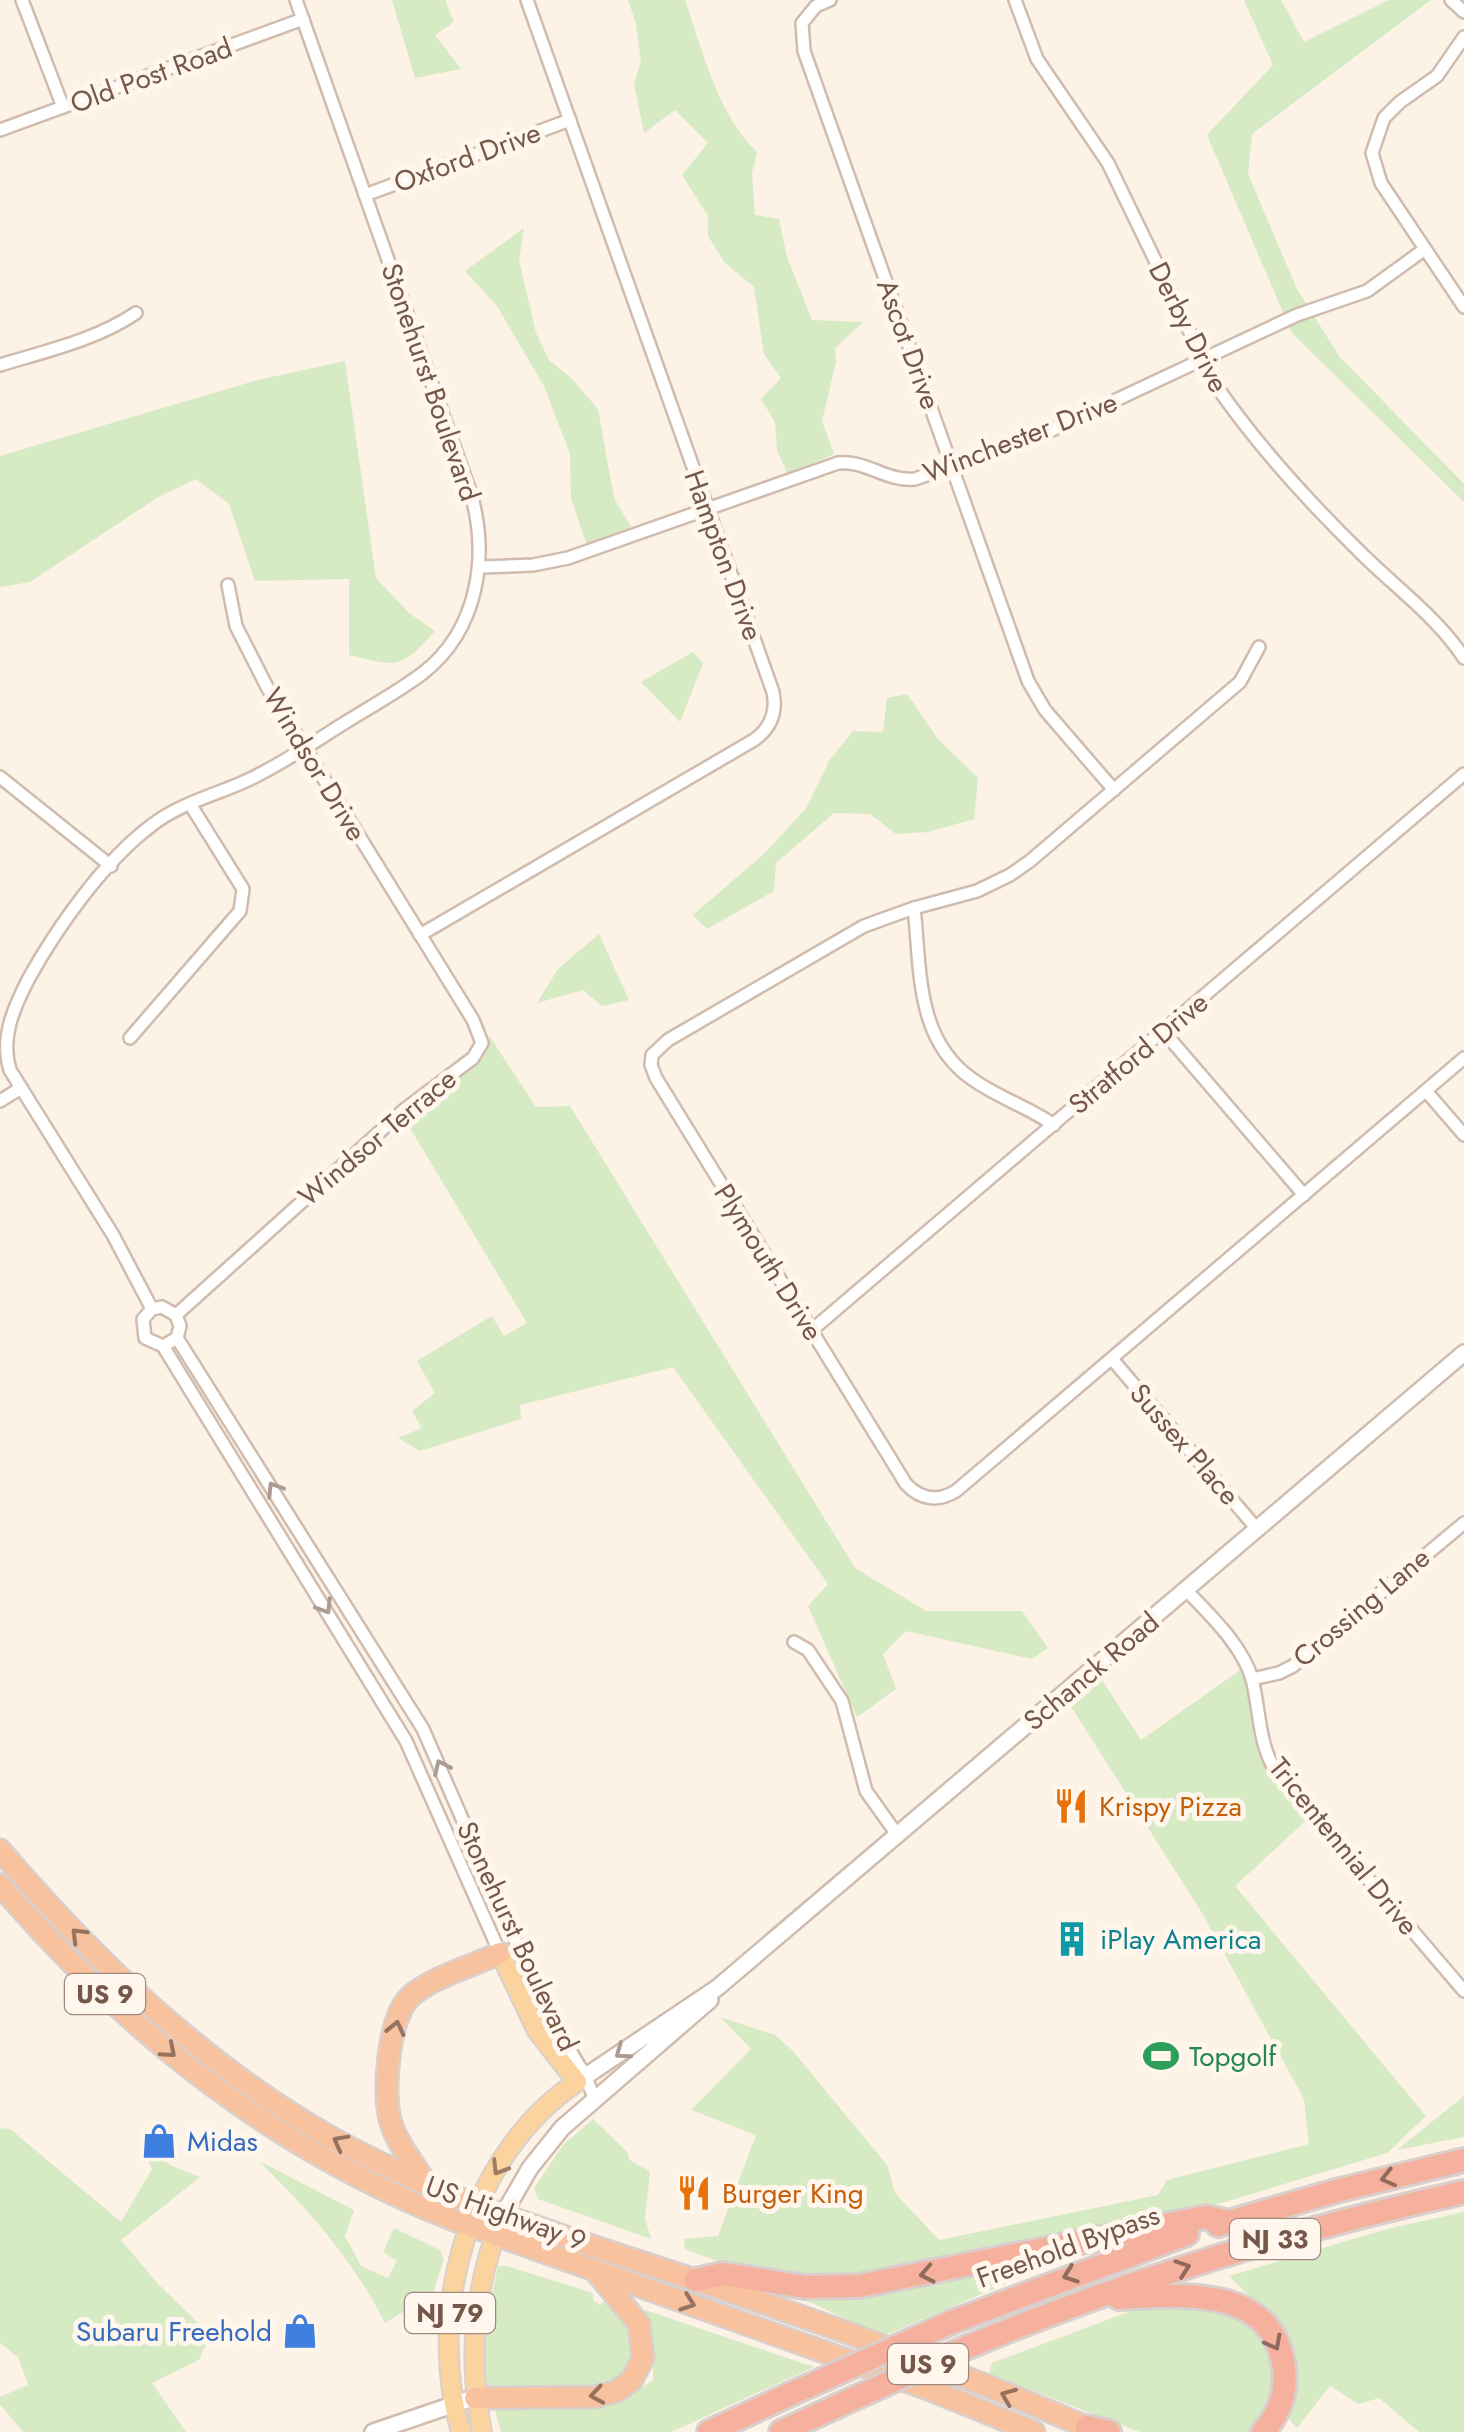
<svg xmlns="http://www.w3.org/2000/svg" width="1464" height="2432" viewBox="0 0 1464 2432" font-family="Jost,sans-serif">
	<rect width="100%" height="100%" fill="#fcf2e6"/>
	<g fill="#d6eac4">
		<path d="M392,0H445L454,22L435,35L461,69L415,78Z"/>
		<path d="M628,0H685C702,50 718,115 757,152L752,173L755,215L779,219L787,257L812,320L863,322L835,348L836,362L822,421L834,454L788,475L777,450L775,422L761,399L781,378L764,354L754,287L725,263L708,236V216L682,175L708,143L675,110L644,133L634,84L641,62L636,23Z"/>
		<path d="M1244,0H1281L1304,42L1389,0H1431L1252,134L1248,174L1297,289L1339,356L1464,484V502L1292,333L1207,135L1273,65Z"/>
		<path d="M524,228L519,260L536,333L549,360L570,377L598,409L614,498L631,527L587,545L571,499L570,454L544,386L497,306L465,271Z"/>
		<path d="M345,361L376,578L409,613L435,631C401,669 399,667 349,655V579L255,581L229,504L196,479L158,497L30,582L0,587V456L258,380Z"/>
		<path d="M693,652L703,663L680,722L641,682Z"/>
		<path d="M907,694L938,739L978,778L974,819L928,832L896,834L870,814L834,813L776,863L774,891L707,929L693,915L766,852L807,807L829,761L853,731L883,732L887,698Z"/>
		<path d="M599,934L629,1000L602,1006L583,990L537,1003L558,969Z"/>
		<path d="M490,1037L536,1107L570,1106L855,1568L926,1611H1022L1048,1648L1032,1659L906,1631L883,1654L896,1689L857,1717L808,1606L828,1584L673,1367L520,1405L521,1419L420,1451L398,1438L422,1428L412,1411L435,1393L417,1361L492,1316L504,1336L527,1323L401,1113Z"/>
		<path d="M1246,1666L1267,1757L1312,1815L1235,1886L1426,2116L1387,2153L1195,2211L834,2283L757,2276L685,2249L684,2239L718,2236L756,2135L691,2110L751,2049L720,2017L775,2035L792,2050L887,2165L895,2193L939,2240L1158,2195L1167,2180L1309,2144L1304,2099L1202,1913L1065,1697L1096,1671L1141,1740Z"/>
		<path d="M1464,2096V2137L1397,2150Z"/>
		<path d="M593,2119L627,2152L630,2160L650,2172L645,2218L651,2239L538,2199L534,2188L563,2145Z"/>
		<path d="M0,2128L10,2129L121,2222L152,2169L141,2147L172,2166L200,2177L121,2240L157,2283L210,2335L199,2360L152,2383L186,2432H23L0,2404V2397L28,2385L18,2357L0,2343Z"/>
		<path d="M259,2161L354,2210L345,2236L361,2266L388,2278L397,2261L383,2252L394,2228L440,2250L444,2259L433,2293L385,2323C354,2261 308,2209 259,2161Z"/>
		<path d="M1464,2212V2432H1419L1379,2398L1358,2404L1330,2386L1297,2428L1288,2418C1292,2399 1299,2375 1294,2355C1285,2325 1250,2298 1229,2276L1387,2229Z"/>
		<path d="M1094,2251L1019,2278L888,2334L869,2330L799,2297L902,2287Z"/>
		<path d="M498,2266H506L593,2293V2301L600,2305L606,2299L629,2318L636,2366L616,2387L490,2390L485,2384L484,2331Z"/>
		<path d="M1180,2306C1201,2310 1243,2316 1258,2332C1271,2345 1275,2368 1280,2385L1257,2432H1140L989,2374L992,2363L1139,2308Z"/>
		<path d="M645,2310L814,2367L671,2432H501L494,2406L604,2407L653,2381V2350Z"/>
	</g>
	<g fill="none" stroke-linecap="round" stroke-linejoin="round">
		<defs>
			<g id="minor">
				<path d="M22,0L63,107"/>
				<path d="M830,0L816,6L802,23L804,51L1028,681L1045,710L1114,790"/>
				<path d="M1015,0L1037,59L1108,163L1215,384C1256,444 1309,502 1361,553C1395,587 1437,617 1464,658"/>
				<path d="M1451,0L1464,12"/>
				<path d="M1464,37L1437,76L1400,102L1384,118L1372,153L1381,183L1464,307"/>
				<path d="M0,130L303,19"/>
				<path d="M365,195L570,120"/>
				<path d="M0,365C46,351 96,340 136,313"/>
				<path d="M481,567L533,565L568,558L838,463C867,460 886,482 915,479L1050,431L1297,315L1367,291L1425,249"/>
				<path d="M1259,647L1240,682L1030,861L1010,875L977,891L914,908L864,926L668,1040L652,1055L651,1065L656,1078L906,1484C921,1500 938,1502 956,1491L1464,1058"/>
				<path d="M0,777L111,866"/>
				<path d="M914,908C921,969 915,1039 972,1079C997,1097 1028,1107 1054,1125"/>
				<path d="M420,935L754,740C771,728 777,712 773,692L527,0"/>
				<path d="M1164,1032L1304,1195"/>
				<path d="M130,1038L240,911L243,889L190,804"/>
				<path d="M1426,1091L1464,1135"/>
				<path d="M0,1101L21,1088"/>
				<path d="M152,1309L113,1235L10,1070C0,1037 14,1007 29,978C58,926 104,861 152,825C180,803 216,795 248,780C282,764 314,742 346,722C372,706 399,691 423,673C478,630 489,557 471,494L296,0"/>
				<path d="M176,1315L404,1110L473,1058L482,1043L473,1020L267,687L236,626L228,585"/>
				<path d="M812,1330L1464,774"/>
				<path d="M177,1338L423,1729L545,2009L586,2077L594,2098"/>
				<path d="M163,1346L177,1338L180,1326L176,1315L162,1307L152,1309L143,1319L145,1338L163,1346L406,1741L500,1953"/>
				<path d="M1112,1359L1257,1529"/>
				<path d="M1186,1590C1210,1615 1242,1645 1252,1679C1260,1710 1258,1742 1275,1770L1464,1991"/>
				<path d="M794,1642L808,1650L842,1701L866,1791L896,1833"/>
				<path d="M1252,1679L1279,1673L1293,1666L1464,1523"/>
			</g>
			<g id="tertiary">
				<path d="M577,2082L717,1988L1464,1353"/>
				<path d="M504,2213L530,2168L562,2128L710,2000"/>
				<path d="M373,2432L467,2400"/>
			</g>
			<g id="primary">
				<path d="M461,2432C425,2312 469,2154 577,2082L537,2031L500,1953"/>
				<path d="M482,2432C468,2360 473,2291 500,2223"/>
			</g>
			<g id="trunk">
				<path d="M0,1850C92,1958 199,2061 323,2133C438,2199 569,2238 695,2280C831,2325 967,2375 1098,2432"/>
				<path d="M0,1885C124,2030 276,2151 454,2220L928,2389L1034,2432"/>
				<path d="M426,2183C414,2164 398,2145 391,2123C382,2096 388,2017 410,1997C430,1978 475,1965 500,1953"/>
				<path d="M475,2398L595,2397L617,2391L632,2380L643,2358L639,2324L597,2273"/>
			</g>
			<g id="motorway">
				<path d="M1218,2225L1336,2191L1464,2160"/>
				<path d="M696,2280L723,2274L805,2287L859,2286L1206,2217L1228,2222"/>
				<path d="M1119,2298C1180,2295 1273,2284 1284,2368C1287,2392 1279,2414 1263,2432"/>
				<path d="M952,2322L1187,2234"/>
				<path d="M963,2349C1125,2281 1293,2230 1464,2192"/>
				<path d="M1087,2427L1109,2432"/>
				<path d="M709,2432L793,2393"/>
				<path d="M781,2432L835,2407"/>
			</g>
		</defs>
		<use href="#minor" stroke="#d0bcaf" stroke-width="16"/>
		<use href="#tertiary" stroke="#d0bcaf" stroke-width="20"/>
		<use href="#primary" stroke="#d9d0cd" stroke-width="22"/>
		<use href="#trunk" stroke="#d9d0cd" stroke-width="25"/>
		<use href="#motorway" stroke="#d9d0cd" stroke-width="28"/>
		<use href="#minor" stroke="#fff" stroke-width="11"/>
		<use href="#tertiary" stroke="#fff" stroke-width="15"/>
		<use href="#primary" stroke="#fad39f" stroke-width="18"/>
		<use href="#trunk" stroke="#f8c29e" stroke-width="20"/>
		<use href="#motorway" stroke="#f6b09e" stroke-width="22"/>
		<defs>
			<g id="motorway-bridge">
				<path d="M793,2393L952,2322"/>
				<path d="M835,2407L963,2349"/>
			</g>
		</defs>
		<use href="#motorway-bridge" stroke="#d9d0cd" stroke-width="28" stroke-linecap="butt"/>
		<use href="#motorway-bridge" stroke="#f6b09e" stroke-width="22"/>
	</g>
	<defs><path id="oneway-chevron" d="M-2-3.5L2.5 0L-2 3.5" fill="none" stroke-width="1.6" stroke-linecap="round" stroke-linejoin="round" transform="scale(2.5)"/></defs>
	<g stroke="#ad9b93">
		<use href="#oneway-chevron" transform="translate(274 1489) rotate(-122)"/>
		<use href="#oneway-chevron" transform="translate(325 1607) rotate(58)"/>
		<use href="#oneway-chevron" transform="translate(441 1767) rotate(-115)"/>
		<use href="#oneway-chevron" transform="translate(622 2052) rotate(144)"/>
	</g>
	<g stroke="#967260">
		<use href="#oneway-chevron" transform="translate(78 1935) rotate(-135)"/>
		<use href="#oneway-chevron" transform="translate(396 2028) rotate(-77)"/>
		<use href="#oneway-chevron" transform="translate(169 2051) rotate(41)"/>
		<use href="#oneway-chevron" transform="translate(340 2142) rotate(-152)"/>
		<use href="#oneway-chevron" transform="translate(688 2303) rotate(20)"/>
		<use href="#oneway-chevron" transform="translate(597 2395) rotate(171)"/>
		<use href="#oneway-chevron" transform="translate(1008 2396) rotate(-158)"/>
	</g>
	<use stroke="#9e7d64" href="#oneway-chevron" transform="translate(499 2168) rotate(122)"/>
	<g stroke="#906a5c">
		<use href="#oneway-chevron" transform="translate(1388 2178) rotate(166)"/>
		<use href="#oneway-chevron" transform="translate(1183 2268) rotate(-19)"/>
		<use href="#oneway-chevron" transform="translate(927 2274) rotate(169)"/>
		<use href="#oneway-chevron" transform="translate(1070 2275) rotate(160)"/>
		<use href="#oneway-chevron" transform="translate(1274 2343) rotate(62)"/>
	</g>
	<defs>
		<symbol id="restaurant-bare" viewBox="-9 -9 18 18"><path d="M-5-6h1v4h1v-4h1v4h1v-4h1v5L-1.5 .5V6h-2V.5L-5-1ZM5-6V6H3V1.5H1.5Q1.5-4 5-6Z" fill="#e8710a" stroke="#fff7ed" stroke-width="2.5" paint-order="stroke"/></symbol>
		<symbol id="building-bare" viewBox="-9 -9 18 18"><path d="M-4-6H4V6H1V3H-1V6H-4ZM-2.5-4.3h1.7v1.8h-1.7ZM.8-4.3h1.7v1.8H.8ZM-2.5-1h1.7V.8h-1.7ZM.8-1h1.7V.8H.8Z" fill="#0f9aa8" stroke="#fff7ed" stroke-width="2.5" paint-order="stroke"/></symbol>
		<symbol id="stadium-bare" viewBox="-9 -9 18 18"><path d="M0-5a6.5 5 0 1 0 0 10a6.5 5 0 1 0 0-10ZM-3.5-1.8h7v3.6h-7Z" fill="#2e9e5b" stroke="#fff7ed" stroke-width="2.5" paint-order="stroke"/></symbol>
		<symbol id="shop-bare" viewBox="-9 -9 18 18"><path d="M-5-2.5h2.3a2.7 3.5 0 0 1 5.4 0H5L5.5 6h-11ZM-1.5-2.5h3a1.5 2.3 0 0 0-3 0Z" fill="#3f7fe0" stroke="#fff7ed" stroke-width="2.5" paint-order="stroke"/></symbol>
	</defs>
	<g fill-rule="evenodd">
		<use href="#restaurant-bare" x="1046" y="1781" width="50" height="50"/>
		<use href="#building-bare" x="1047" y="1914" width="50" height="50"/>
		<use href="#stadium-bare" x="1136" y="2031" width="50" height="50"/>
		<use href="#shop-bare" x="134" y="2116" width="50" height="50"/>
		<use href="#restaurant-bare" x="669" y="2168" width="50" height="50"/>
		<use href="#shop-bare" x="275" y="2306" width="50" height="50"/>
	</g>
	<g text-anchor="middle" stroke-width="10" stroke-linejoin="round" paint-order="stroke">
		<g fill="#fff7ed" stroke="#9f887c" stroke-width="2.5">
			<rect x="65" y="1974" width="80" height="40" rx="8"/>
			<rect x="1230" y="2219" width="90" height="40" rx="8"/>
			<rect x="405" y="2293" width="90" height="40" rx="8"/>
			<rect x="888" y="2344" width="80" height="40" rx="8"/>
		</g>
		<g font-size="25" font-weight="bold" fill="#76584b">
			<text x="105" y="2003">US 9</text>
			<text x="1275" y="2248">NJ 33</text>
			<text x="450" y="2322">NJ 79</text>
			<text x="928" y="2373">US 9</text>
		</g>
		<g font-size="28" fill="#76584b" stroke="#fff7ed">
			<text transform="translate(151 75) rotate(-20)" y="10">Old Post Road</text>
			<text transform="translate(467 157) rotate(-20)" y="10">Oxford Drive</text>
			<text transform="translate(1189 327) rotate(63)" y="10">Derby Drive</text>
			<text transform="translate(909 344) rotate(70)" y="10">Ascot Drive</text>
			<text transform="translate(431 382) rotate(71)" y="10">Stonehurst Boulevard</text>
			<text transform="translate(1020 437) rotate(-21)" y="10">Winchester Drive</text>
			<text transform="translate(724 555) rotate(70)" y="10">Hampton Drive</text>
			<text transform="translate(315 764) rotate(59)" y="10">Windsor Drive</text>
			<text transform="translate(1138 1053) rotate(-40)" y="10">Stratford Drive</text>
			<text transform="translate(377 1137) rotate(-40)" y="10">Windsor Terrace</text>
			<text transform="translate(769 1262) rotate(58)" y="10">Plymouth Drive</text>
			<text transform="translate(1185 1444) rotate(49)" y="10">Sussex Place</text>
			<text transform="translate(1361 1607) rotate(-40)" y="10">Crossing Lane</text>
			<text transform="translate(1091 1671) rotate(-40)" y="10">Schanck Road</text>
			<text transform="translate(1344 1846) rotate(51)" y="10">Tricentennial Drive</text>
			<text transform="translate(518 1936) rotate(65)" y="10">Stonehurst Boulevard</text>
			<text transform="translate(506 2213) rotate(20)" y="10">US Highway 9</text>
			<text transform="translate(1068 2246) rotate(-20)" y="10">Freehold Bypass</text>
		</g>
		<g font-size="28" fill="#c56008" stroke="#fff7ed" text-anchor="start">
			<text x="1099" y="1816">Krispy Pizza</text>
			<text x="722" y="2203">Burger King</text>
		</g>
		<g font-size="28" fill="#0d838f" stroke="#fff7ed" text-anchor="start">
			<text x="1100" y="1949">iPlay America</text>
		</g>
		<g font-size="28" fill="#27864d" stroke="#fff7ed" text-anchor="start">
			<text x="1189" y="2066">Topgolf</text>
		</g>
		<g font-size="28" fill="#366cbe" stroke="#fff7ed" text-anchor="start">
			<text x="187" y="2151">Midas</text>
			<text x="272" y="2341" text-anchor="end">Subaru Freehold</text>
		</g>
	</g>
</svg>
